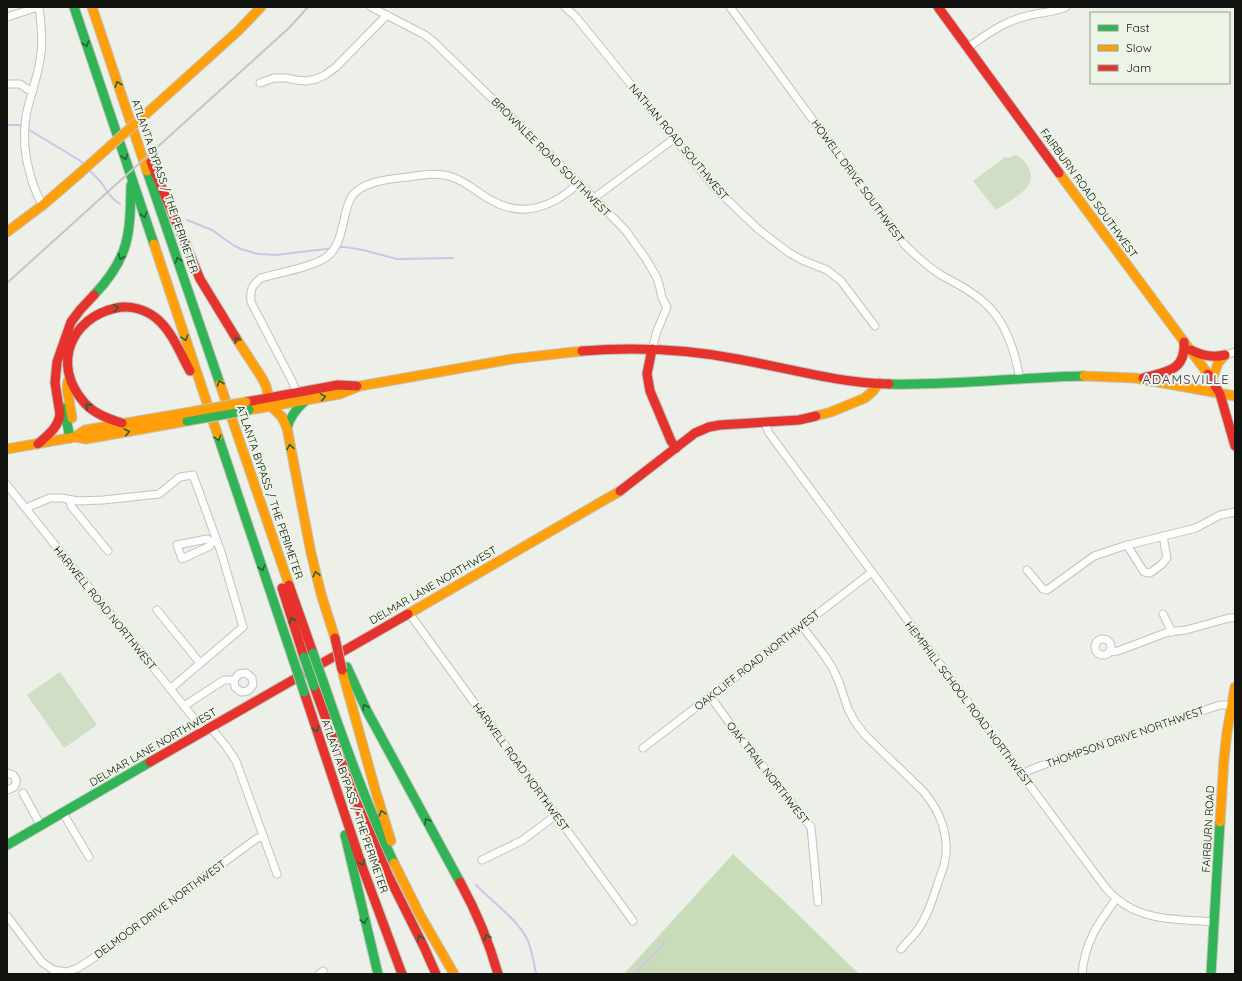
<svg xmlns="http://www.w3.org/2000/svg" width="1242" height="981" viewBox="0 0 1242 981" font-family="Quicksand,sans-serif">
	<rect width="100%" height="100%" fill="#ecf0e8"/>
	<g fill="#d1dec6">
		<path d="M1017,155C1023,159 1026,163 1029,169C1031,173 1032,178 1030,182C1027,192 1005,204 996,210L973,181L1005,157L1009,158L1012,156Z"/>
		<path d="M60,672L97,725L64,748L27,695Z"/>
	</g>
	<path fill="#c9dcb9" d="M733,854L787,904L859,974H624Z"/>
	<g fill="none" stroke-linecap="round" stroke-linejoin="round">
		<g stroke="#d4c2e6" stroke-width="2">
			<path d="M7,125H18L22,126"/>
			<path d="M26,128L79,160L85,165"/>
			<path d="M88,169C93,174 99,179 103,185C109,194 111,198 120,204"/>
			<path d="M187,220L212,230L233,245L241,249L258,254L276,255L334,248"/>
			<path d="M338,247H345L363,250L397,259L453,258"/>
			<path d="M476,885C492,902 518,919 528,941C532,951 534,963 536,974"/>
			<path d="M635,974L640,967L654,955L665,941"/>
		</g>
		<defs>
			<g id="street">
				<path d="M39,7C41,22 43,38 41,53C39,75 30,95 26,116C23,136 24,154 30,174C33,185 36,195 43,205"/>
				<path d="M371,7L425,35L434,42L594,198L626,231L646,259L657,278L660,288L662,298L667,307L657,331L652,349"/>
				<path d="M565,7L576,17L714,187L758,229L788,252L802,260L827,270L841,281L875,326"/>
				<path d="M730,7L904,244C915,255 927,266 941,275C957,284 974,292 987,305C1007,324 1015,353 1020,379"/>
				<path d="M7,17L38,7"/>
				<path d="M967,48C986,35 1004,21 1027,16C1040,12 1053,13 1066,7"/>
				<path d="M260,83L274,78H286L296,80L306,81L316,79L325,75L336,67L387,15"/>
				<path d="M7,84H20L27,89L33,90"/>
				<path d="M594,198L675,138"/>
				<path d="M1225,355L1235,352"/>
				<path d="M297,393L292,381L251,302C250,290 251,286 261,278C278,273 318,266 329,255C337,248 340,238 342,228C345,218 346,205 352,196C363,181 390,179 408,177C422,175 438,172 452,177C467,182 478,193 491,200C523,219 554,206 579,183"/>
				<path d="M765,423L769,433L1105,887C1108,890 1112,895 1116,898C1143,922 1181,919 1214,922"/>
				<path d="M7,485L204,731"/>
				<path d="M70,500L71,506L108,551"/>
				<path d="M26,508L50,498H62L78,501L103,500L159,494L180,477L193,475L221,552L243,627L170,689"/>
				<path d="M212,542L207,539L177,545L182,559L210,546L212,542L217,541"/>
				<path d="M1127,545L1144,572L1150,573L1161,565L1167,558L1163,536"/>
				<path d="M1027,570L1043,589L1047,590L1094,556L1124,546L1196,528L1220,515L1235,512"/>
				<path d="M157,610L200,663"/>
				<path d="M409,613L633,921"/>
				<path d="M1163,614L1172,632"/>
				<path d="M802,626L824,655L832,667L839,682L848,709L855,722L865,735L923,791C941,812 951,838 944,865C942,872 939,879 937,886C932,901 927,917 917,931C912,937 906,943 901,949"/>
				<circle cx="1103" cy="647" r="8"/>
				<path d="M1109,652L1118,651L1168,632L1186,630L1229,618H1235"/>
				<path d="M710,696L736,732L811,827L818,902"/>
				<path d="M184,706L224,680H234L239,674L246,673L252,678L253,685L248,691L241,692L235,687L234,680"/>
				<path d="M211,728L226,746L236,761L277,874"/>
				<path d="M643,748L872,572"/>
				<path d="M7,773L13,775C17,779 17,783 14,787L7,790"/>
				<path d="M1021,775L1030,770L1061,758L1220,705H1231"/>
				<path d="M23,793L41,826"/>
				<path d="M63,813L89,857"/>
				<path d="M482,860L523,840L556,815"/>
				<path d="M7,916L42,962L53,970L67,972L78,968L101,953L256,839L263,836"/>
				<path d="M319,974L323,971"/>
				<path d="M1082,974C1085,941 1098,924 1116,899"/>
			</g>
			<g id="fast">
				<path d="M74,7L154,244"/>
				<path d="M147,171L220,384"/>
				<path d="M94,295C130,257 130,234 131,185"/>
				<path d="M889,384C954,386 1019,377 1084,376"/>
				<path d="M64,408L70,438"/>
				<path d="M287,428C290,416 297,408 306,400"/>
				<path d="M218,436L294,662"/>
				<path d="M347,667L367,711L460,882"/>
				<path d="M323,681C344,743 366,804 394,863"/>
				<path d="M345,835L378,974"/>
				<path d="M7,845L150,762"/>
				<path d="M1211,974L1220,822"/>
			</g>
			<g id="slow">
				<path d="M92,7L147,171"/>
				<path d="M146,114L238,31L261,7"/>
				<path d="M1059,173L1208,374"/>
				<path d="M7,232L43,205L80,173"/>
				<path d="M154,244L218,436"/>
				<path d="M236,338L262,378L266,386L271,406L282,417L287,428L311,553L321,594L335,638"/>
				<path d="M1084,376L1135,378L1235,396"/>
				<path d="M1212,380L1218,363L1225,355"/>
				<path d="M68,381L67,388L72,418"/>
				<path d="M220,384L289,585"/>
				<path d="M249,410L340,394L360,386L512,359L582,351"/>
				<path d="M816,416L831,412L865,398L873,391L879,383"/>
				<path d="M75,437L85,430L185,413"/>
				<path d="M7,449L75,437L86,439L187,421"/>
				<path d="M408,614L620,491"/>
				<path d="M343,674L375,789L391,841"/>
				<path d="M1220,822L1224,759L1227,732L1235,687"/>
				<path d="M394,863L420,915L454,974"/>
			</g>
			<g id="jam">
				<path d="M938,7L1059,173"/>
				<path d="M151,162L200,279L236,338"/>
				<path d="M652,349L647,374L650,391L671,441L676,448"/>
				<path d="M1191,350C1202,356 1212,358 1225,355"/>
				<path d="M582,351C634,347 686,349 737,359C787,368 838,383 889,384"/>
				<path d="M1208,374L1220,394L1235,446"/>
				<path d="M1143,378C1166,372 1186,371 1184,342"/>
				<path d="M246,402L338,385L357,386"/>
				<path d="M122,423C108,419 92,413 83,401C52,365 70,318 116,308C129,305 145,309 156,318C172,331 180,353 190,371"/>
				<path d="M38,444C48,435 58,428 60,414L55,383L57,362L71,322L80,310L94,295"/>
				<path d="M620,491L695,433L709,427L720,425L799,420L816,416"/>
				<path d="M289,585L313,653"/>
				<path d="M282,588L304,657"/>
				<path d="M314,686L354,797L389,877L424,947L436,974"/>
				<path d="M304,692L363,869L402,974"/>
				<path d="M150,762L408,614"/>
				<path d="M460,882C476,911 489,942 498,974"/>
			</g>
		</defs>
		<use href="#street" stroke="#c1c4be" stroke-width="9"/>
		<use href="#fast" stroke="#c1c4be" stroke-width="11"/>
		<use href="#slow" stroke="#c1c4be" stroke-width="11"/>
		<use href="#jam" stroke="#c1c4be" stroke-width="11"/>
		<use href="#street" stroke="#fcfdfc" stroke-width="7"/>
		<use href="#fast" stroke="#30b455" stroke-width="9"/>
		<use href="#slow" stroke="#ff9f0a" stroke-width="9"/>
		<use href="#jam" stroke="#e5322d" stroke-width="9"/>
		<path stroke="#c4c6c3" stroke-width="2" d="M7,283L289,28L308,7"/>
		<defs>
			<g id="fast-bridge">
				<path d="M187,421L249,410"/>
				<path d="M313,653L323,681"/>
				<path d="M304,657L314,686"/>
				<path d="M294,662L304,692"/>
			</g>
			<g id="slow-bridge">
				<path d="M80,173L146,114"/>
				<path d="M185,413L246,402"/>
			</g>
			<path id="jam-bridge" d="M335,638L342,670"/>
		</defs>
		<use href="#fast-bridge" stroke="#c1c4be" stroke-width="11" stroke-linecap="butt"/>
		<use href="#slow-bridge" stroke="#c1c4be" stroke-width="11" stroke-linecap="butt"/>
		<use href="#jam-bridge" stroke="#c1c4be" stroke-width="11" stroke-linecap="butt"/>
		<use href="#fast-bridge" stroke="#30b455" stroke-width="9"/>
		<use href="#slow-bridge" stroke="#ff9f0a" stroke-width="9"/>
		<use href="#jam-bridge" stroke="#e5322d" stroke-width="9"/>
	</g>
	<defs><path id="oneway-chevron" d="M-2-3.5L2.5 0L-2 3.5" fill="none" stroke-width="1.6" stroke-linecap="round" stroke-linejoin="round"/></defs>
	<g stroke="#206432">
		<use href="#oneway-chevron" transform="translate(86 44) rotate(71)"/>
		<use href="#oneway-chevron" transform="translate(118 84) rotate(-109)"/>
		<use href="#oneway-chevron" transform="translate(125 157) rotate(71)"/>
		<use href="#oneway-chevron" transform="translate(144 215) rotate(71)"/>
		<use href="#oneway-chevron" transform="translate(121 257) rotate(113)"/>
		<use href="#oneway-chevron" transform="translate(178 260) rotate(-109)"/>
		<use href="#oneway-chevron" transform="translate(116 308) rotate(-8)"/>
		<use href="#oneway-chevron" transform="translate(185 338) rotate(72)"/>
		<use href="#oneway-chevron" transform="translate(237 340) rotate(-123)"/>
		<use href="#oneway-chevron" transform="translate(220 383) rotate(-109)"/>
		<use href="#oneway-chevron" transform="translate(323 397) rotate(-10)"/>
		<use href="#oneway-chevron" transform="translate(88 406) rotate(-139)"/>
		<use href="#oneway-chevron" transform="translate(127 432) rotate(-11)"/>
		<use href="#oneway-chevron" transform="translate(218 438) rotate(71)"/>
		<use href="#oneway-chevron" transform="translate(290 447) rotate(-100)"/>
		<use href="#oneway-chevron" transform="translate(262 568) rotate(71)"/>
		<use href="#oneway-chevron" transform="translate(316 574) rotate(-104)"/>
		<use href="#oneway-chevron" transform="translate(292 620) rotate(-108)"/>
		<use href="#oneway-chevron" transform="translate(365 707) rotate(-117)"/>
		<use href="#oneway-chevron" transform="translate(316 729) rotate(72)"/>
		<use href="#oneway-chevron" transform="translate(382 813) rotate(-107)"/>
		<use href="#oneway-chevron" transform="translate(427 821) rotate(-119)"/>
		<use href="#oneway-chevron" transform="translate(362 863) rotate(71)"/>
		<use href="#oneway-chevron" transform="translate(364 921) rotate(76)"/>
		<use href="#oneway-chevron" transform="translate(487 937) rotate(-112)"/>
		<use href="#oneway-chevron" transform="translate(420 938) rotate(-117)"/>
	</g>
	<g text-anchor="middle" stroke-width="4" stroke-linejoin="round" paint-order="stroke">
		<g font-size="11" fill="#10130e" stroke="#ebf4e5">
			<text transform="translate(679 142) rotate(50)" y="4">NATHAN ROAD SOUTHWEST</text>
			<text transform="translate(551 157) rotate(45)" y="4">BROWNLEE ROAD SOUTHWEST</text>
			<text transform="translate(858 181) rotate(54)" y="4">HOWELL DRIVE SOUTHWEST</text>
			<text transform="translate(165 186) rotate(71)" y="4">ATLANTA BYPASS / THE PERIMETER</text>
			<text transform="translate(1089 193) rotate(54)" y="4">FAIRBURN ROAD SOUTHWEST</text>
			<text transform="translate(270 492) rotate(71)" y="4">ATLANTA BYPASS / THE PERIMETER</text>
			<text transform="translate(433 585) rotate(-30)" y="4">DELMAR LANE NORTHWEST</text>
			<text transform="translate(105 608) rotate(51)" y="4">HARWELL ROAD NORTHWEST</text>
			<text transform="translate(757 660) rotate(-38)" y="4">OAKCLIFF ROAD NORTHWEST</text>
			<text transform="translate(969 704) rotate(53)" y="4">HEMPHILL SCHOOL ROAD NORTHWEST</text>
			<text transform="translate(1125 737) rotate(-19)" y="4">THOMPSON DRIVE NORTHWEST</text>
			<text transform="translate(153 747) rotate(-30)" y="4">DELMAR LANE NORTHWEST</text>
			<text transform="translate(521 767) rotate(54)" y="4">HARWELL ROAD NORTHWEST</text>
			<text transform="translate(768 773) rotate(52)" y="4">OAK TRAIL NORTHWEST</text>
			<text transform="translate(355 806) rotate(71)" y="4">ATLANTA BYPASS / THE PERIMETER</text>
			<text transform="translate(1208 829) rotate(-87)" y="4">FAIRBURN ROAD</text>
			<text transform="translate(160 909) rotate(-36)" y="4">DELMOOR DRIVE NORTHWEST</text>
		</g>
		<g font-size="13" letter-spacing="1" fill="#4c2c65" stroke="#ebf4e5">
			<text x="1186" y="384">ADAMSVILLE</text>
		</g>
	</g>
	<rect width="1242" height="981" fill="none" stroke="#10130e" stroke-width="16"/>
	<rect x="1090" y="12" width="140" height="72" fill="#ebf4e5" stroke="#939a8f"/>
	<rect x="1098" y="25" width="20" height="6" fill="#30b455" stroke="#939a8f"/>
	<text x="1126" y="32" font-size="12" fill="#10130e">Fast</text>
	<rect x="1098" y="45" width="20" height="6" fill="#ff9f0a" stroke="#939a8f"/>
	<text x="1126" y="52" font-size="12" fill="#10130e">Slow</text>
	<rect x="1098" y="65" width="20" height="6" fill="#e5322d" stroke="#939a8f"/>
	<text x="1126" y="72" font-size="12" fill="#10130e">Jam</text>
</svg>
